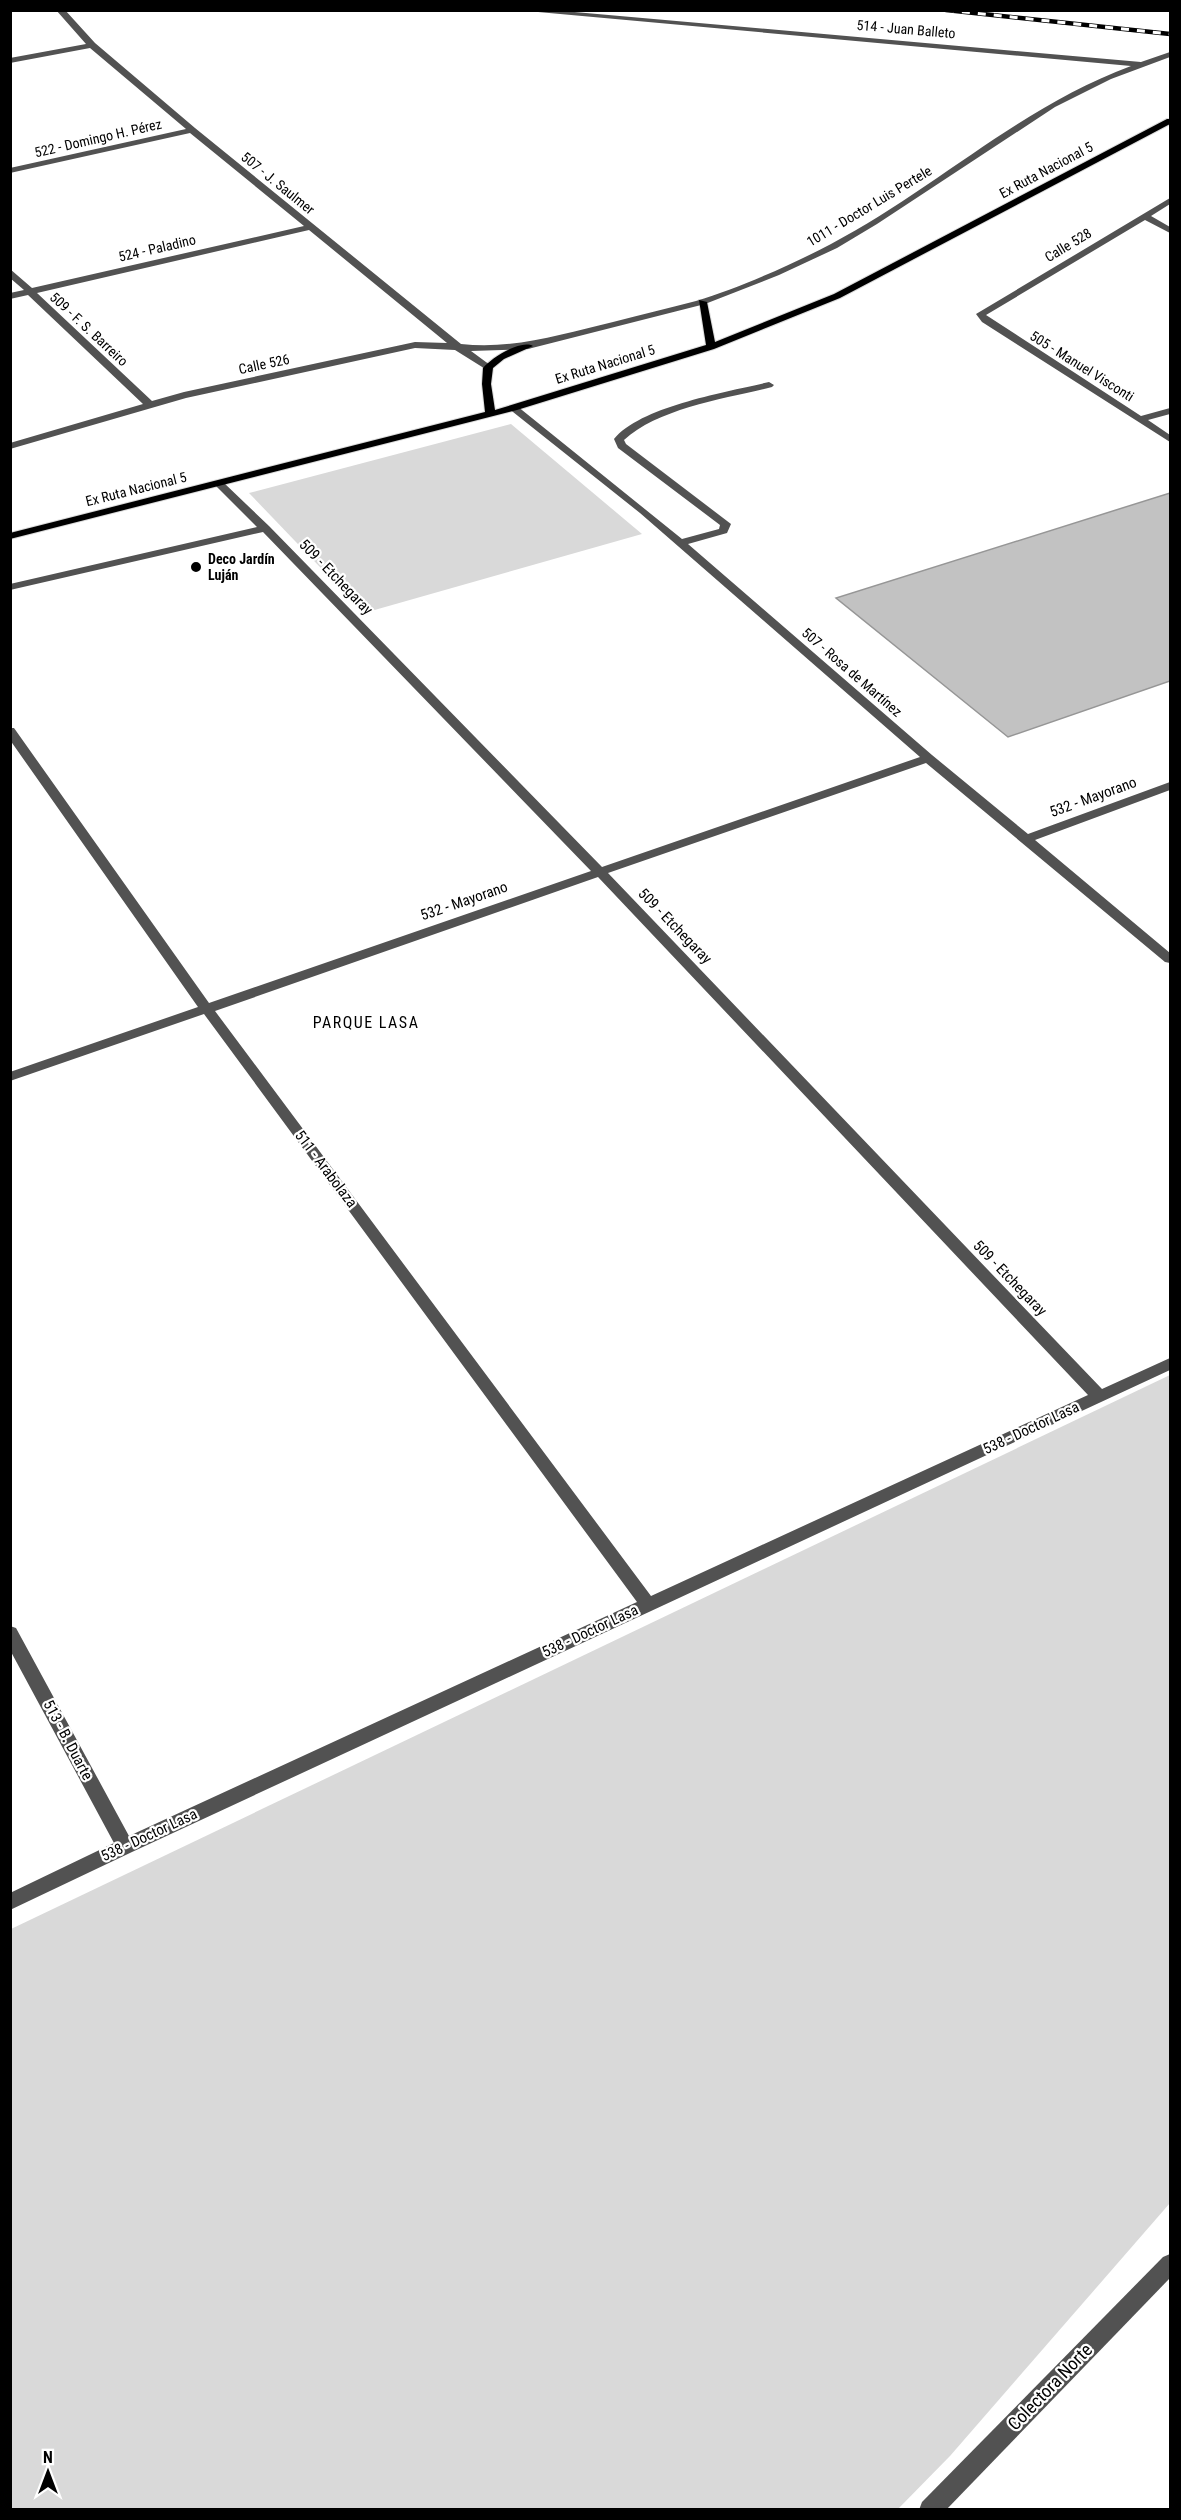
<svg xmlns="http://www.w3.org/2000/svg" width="1181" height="2520" viewBox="0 0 1181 2520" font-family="'Roboto Condensed',sans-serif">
	<rect width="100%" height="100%" fill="#fff"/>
	<g fill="#d9d9d9">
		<path d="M511,424L642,534L364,613L249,493Z"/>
		<path d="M1170,1375V2203L950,2456L898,2509H11V1929Z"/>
	</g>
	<path fill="#c2c2c2" stroke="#969696" stroke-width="1.5" d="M1170,493V681L1008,737L836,598Z"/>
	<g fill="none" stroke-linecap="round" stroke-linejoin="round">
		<defs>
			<path id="major" d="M1167,119H1170V124L840,298L714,349L517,410L10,539V533L485,412L482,384L483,368C491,358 521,339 533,346L504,359L493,368L491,384L495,410L706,345L699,300L707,302L715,342L834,294Z"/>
		</defs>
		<use href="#major" stroke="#dbdbdb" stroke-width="2"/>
		<g fill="#525252" fill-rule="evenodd">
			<path d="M56,10H65L95,43L195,128L461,344C513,350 562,334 613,322C640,315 669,308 696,301C739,288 791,265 831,244C934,190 1020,107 1131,66L516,10H552L1141,62L1170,52V57L1111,79L1055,107L877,224L837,248L779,275L705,304L528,349L471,351L490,365V369L487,370L455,350L415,348L186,398L10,449V443L143,404L28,295L10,299V293L24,290L10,278V269L32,288L304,226L190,133L10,173V168L186,129L90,48L10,63V58L86,44ZM309,230L447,343L415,342L184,392L152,401L37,293Z"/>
			<path d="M1170,198V204L1151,216L1170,227V233L1145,220L986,315L1141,416L1170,408V414L1148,420L1170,435V442L982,322L976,314Z"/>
			<path d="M769,382L774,385L772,387C728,398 658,408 624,440L626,444L731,524L727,533L688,544L932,755L1028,834L1170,782V790L1035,840L1170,953V963L1165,962L926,763L608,873L1102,1389L1170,1358V1370L132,1852L10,1910V1893L114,1843L10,1650V1626L16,1628L129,1836L637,1602L204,1014L10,1081V1072L198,1007L10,740V728H14L209,1003L591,871L263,532L10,590V584L257,527L214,484L223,482L269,526L602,867L920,757L640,513L508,408L517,406L682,539L719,529L720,525L618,448L614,439C641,406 727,392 769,382ZM598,877L1088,1395L651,1596L215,1011Z"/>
			<path d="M1170,2254V2278L946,2510H919L922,2502L1163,2257Z"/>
		</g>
		<use href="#major" fill="#000" fill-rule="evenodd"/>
		<defs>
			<path id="rail" d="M946,10L1170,34"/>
		</defs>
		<use href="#rail" stroke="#000" stroke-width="4.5"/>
		<use href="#rail" stroke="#fff" stroke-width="3" stroke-dasharray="8" stroke-linecap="butt"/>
	</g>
	<circle fill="#000" stroke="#fff" stroke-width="2" cx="196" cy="567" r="6"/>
	<g text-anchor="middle" stroke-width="4.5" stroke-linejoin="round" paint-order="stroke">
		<g font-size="14" fill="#000" stroke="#fff">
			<text transform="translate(906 29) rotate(5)" y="5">514 - Juan Balleto</text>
			<text transform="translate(98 138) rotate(-13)" y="5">522 - Domingo H. Pérez</text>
			<text transform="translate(1046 170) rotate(-28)" y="5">Ex Ruta Nacional 5</text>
			<text transform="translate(278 183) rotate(39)" y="5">507 - J. Saulmer</text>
			<text transform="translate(869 206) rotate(-31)" y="5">1011 - Doctor Luis Pertele</text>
			<text transform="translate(1068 245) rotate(-31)" y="5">Calle 528</text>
			<text transform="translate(157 248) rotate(-13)" y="5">524 - Paladino</text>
			<text transform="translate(89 329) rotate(43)" y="5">509 - F. S. Barreiro</text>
			<text transform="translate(264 364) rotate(-12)" y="5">Calle 526</text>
			<text transform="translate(605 364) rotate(-17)" y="5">Ex Ruta Nacional 5</text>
			<text transform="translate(1082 366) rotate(32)" y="5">505 - Manuel Visconti</text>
			<text transform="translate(136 489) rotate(-14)" y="5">Ex Ruta Nacional 5</text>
			<text transform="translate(852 672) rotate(41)" y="5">507 - Rosa de Martínez</text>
		</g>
		<g font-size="14" font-weight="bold" fill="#000" stroke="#fff" text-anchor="start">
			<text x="208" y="564">Deco Jardín<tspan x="208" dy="16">Luján</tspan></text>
		</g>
		<g font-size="15" fill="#000" stroke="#fff">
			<text transform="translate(336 577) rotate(46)" y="5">509 - Etchegaray</text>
			<text transform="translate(1093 797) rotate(-20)" y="5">532 - Mayorano</text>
			<text transform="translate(464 901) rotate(-19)" y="5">532 - Mayorano</text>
			<text transform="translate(675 926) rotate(46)" y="5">509 - Etchegaray</text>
			<text transform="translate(326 1169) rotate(53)" y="5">511 - Arabolaza</text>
			<text transform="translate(1010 1278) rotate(46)" y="5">509 - Etchegaray</text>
			<text transform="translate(1031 1428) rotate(-25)" y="5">538 - Doctor Lasa</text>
			<text transform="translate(590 1631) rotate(-25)" y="5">538 - Doctor Lasa</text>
			<text transform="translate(68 1740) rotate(62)" y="5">513 - B. Duarte</text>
			<text transform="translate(149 1835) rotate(-25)" y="5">538 - Doctor Lasa</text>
		</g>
		<g font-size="16" letter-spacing="1.5" fill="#000" stroke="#fff">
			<text x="366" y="1028">PARQUE LASA</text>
		</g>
		<g font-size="18" fill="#000" stroke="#fff">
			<text transform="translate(1050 2387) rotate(-46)" y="6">Colectora Norte</text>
		</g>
	</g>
	<rect width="1181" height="2520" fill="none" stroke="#000000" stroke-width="24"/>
	<g transform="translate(48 2472)" stroke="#ffffff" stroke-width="4.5" paint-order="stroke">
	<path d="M0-4.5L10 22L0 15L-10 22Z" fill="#000000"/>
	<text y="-9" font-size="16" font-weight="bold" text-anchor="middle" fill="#000000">N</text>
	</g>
</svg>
